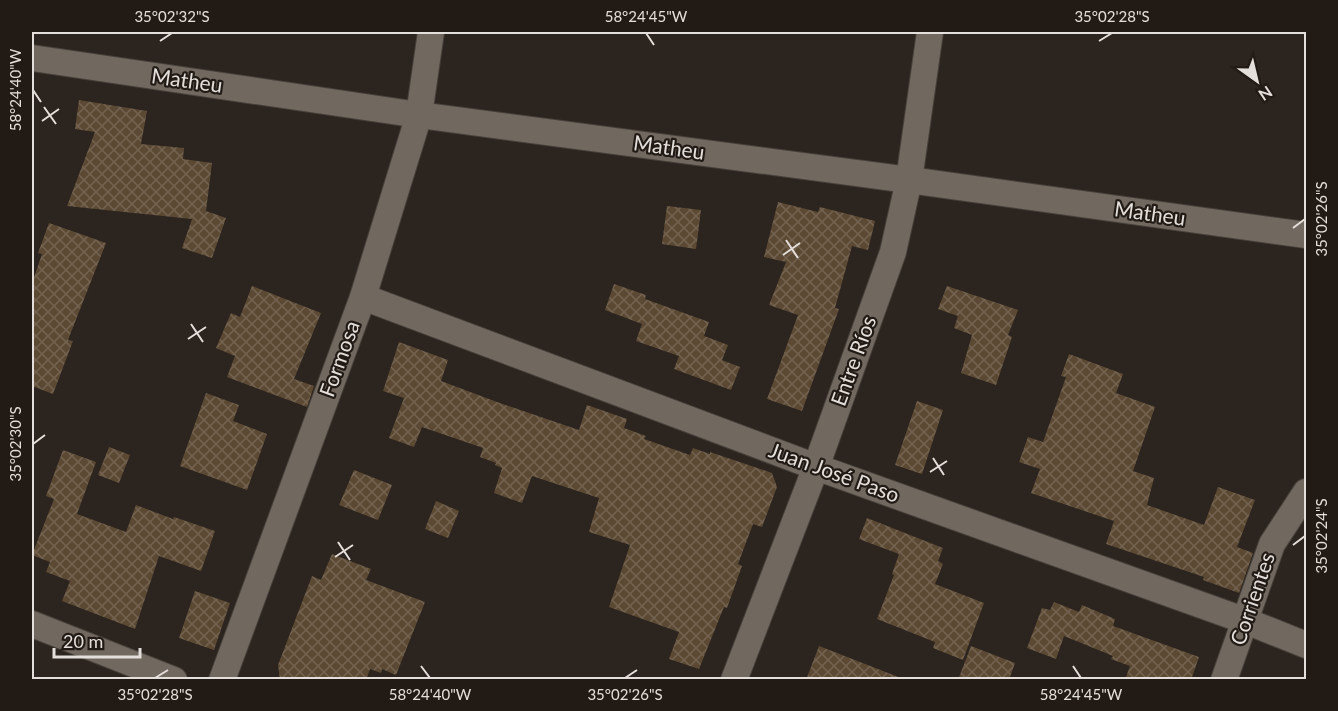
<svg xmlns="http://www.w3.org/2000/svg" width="1338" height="711" viewBox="0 0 1338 711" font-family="Lato,sans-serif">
	<defs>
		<pattern id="building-cross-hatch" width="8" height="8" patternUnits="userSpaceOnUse" patternTransform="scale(1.5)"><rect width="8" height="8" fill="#5c4933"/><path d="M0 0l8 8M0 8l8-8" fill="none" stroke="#736350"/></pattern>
	</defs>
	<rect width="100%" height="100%" fill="#2c241e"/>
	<g fill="url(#building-cross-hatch)">
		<path d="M79,100L147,111L141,144L184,148L183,159L212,163L206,211L226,218L212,258L182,248L192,219L67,206L95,132L75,129Z"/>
		<path d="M778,202L818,212L820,207L875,221L868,250L852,246L835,308L839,309L802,411L767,399L798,315L769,305L786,262L764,257Z"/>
		<path d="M667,206L701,210L696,249L662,244Z"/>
		<path d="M49,223L106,243L68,340L73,341L53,394L32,386V283L42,254L38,253Z"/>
		<path d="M614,284L646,295L645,299L709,322L704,336L728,345L722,360L740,367L731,390L674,369L679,356L636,341L642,324L605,310Z"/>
		<path d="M252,286L321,313L294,379L314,386L307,407L227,377L235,356L216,348L231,313L240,317Z"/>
		<path d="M947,286L1018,310L1008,335L1012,337L996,385L961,373L972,335L954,328L958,316L938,309Z"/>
		<path d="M399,342L448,360L441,381L497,402L579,430L587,405L627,419L624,428L646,436L644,439L690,455L693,448L710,454V452L772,473L777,487L762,527L753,524L738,564L742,566L727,608L724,607L699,669L669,659L679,632L609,607L630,545L589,532L599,498L532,476L522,503L494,493L502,468L495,465L496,463L480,457L483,448L422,427L414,447L389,438L404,398L383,391Z"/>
		<path d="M1069,354L1123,374L1116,393L1155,407L1133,471L1154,478L1147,505L1204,525L1218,487L1255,500L1237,547L1253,553L1239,593L1203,580L1204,577L1106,544L1114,521L1031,493L1040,469L1019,462L1028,437L1043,442L1066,377L1061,376Z"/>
		<path d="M206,393L239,405L233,421L267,434L247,490L180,466Z"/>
		<path d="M917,401L943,410L922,474L895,465Z"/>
		<path d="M109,447L130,455L119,483L98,475Z"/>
		<path d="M63,450L96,462L77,514L126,532L136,505L173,519L174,517L215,531L201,571L159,556L135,629L62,601L70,581L46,572L50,562L32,555L54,499L46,496Z"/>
		<path d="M354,470L392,485L378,520L339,505Z"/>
		<path d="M436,501L459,511L448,538L425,529Z"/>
		<path d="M867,518L943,548L938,561L943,564L935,584L984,603L963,660L933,648L935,642L877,619L894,575L892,574L899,554L859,539Z"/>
		<path d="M332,554L371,569L366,580L425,602L396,675L382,669L381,673L370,669L366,680H280L278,665L312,576L321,580Z"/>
		<path d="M195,591L230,603L214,650L179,638Z"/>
		<path d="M1054,602L1079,612L1082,605L1115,619L1113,626L1199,657L1191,680H1125L1130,666L1111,659L1113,656L1064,636L1056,659L1027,648L1042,608L1050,610Z"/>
		<path d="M819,646L901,678L900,680H806Z"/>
		<path d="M971,646L1015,663L1009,680H958Z"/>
	</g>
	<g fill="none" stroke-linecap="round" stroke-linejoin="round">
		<defs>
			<g id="minor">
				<path d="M32,58L419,115L909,180L1306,235"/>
				<path d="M363,297L816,467L1246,621L1306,645"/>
				<path d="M32,624L174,680"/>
				<path d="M222,680L363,297L419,115L431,32"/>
				<path d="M734,680L816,467L893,252L909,180L930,32"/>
				<path d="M1224,680L1272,544L1306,492"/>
			</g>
		</defs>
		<use href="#minor" stroke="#46403a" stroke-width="28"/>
		<use href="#minor" stroke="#716860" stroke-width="26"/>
	</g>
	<path fill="none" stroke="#e4dfda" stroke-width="2" d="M646,33L654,45M160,41L172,33M1099,41L1112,33M33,90L41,102M44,107L56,124M42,121L59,109M1293,228L1305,219M786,240L798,258M783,255L800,243M191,324L203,342M188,339L206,327M33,444L45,435M933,458L944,475M930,472L947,461M338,542L350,560M1293,545L1305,536M335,557L353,545M421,666L430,678M1073,666L1081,678M155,678L168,670M625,678L637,670"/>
	<g text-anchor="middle" stroke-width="4.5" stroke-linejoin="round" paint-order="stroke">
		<g font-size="21" fill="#e4dfda" stroke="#221b15">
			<text transform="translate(187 81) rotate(8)" y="7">Matheu</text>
			<text transform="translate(669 148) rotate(8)" y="7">Matheu</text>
			<text transform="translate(1150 214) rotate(8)" y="7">Matheu</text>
			<text transform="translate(340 359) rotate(-70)" y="7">Formosa</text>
			<text transform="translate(854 361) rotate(-70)" y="7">Entre Ríos</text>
			<text transform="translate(834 473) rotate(20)" y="7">Juan José Paso</text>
			<text transform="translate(1253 599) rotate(-71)" y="7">Corrientes</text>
		</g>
	</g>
	<rect width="1338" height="711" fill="none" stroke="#221b15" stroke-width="66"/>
	<g transform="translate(1257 81) rotate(146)" stroke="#221b15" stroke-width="4.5" paint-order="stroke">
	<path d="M0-4.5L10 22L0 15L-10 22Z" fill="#e4dfda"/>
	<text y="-9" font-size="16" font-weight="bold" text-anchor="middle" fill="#e4dfda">N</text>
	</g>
	<path d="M54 648v9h86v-9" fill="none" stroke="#e4dfda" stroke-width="3"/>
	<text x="63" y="648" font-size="18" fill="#e4dfda" stroke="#221b15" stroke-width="4.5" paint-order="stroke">20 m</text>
	<rect x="33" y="33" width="1272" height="645" fill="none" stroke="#e4dfda" stroke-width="2"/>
	<g font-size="15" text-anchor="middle" fill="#e4dfda">
		<text x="172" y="22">35°02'32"S</text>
		<text x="646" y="22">58°24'45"W</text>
		<text x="1112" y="22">35°02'28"S</text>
		<text transform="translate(16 90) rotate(-90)" y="5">58°24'40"W</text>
		<text transform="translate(1322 219) rotate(-90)" y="5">35°02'26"S</text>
		<text transform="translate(16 444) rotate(-90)" y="5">35°02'30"S</text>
		<text transform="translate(1322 536) rotate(-90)" y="5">35°02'24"S</text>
		<text x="155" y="700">35°02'28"S</text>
		<text x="430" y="700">58°24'40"W</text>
		<text x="625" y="700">35°02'26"S</text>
		<text x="1081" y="700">58°24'45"W</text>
	</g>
</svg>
